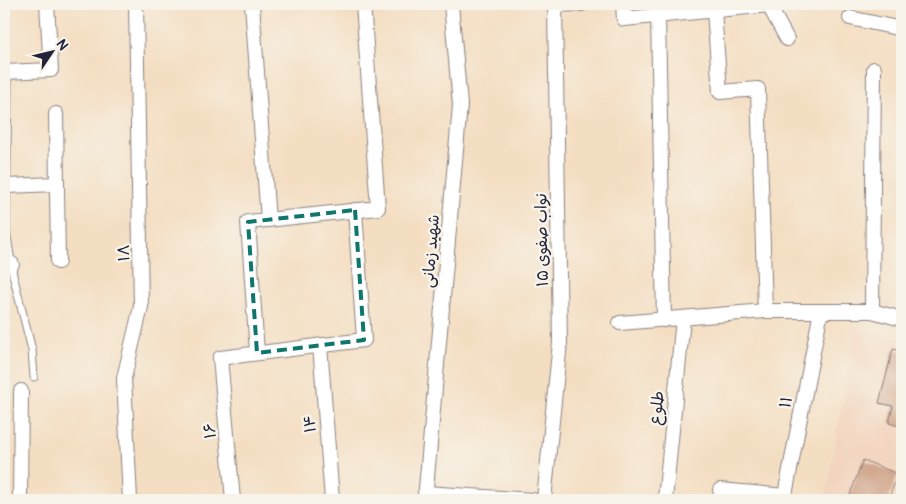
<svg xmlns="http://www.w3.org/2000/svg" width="906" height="504" viewBox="0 0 906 504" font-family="Pangolin,'Playpen Sans Arabic',sans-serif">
	<rect width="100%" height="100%" fill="#f7f3e8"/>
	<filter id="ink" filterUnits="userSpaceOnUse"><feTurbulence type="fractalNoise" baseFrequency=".02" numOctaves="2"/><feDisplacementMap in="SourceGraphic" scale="10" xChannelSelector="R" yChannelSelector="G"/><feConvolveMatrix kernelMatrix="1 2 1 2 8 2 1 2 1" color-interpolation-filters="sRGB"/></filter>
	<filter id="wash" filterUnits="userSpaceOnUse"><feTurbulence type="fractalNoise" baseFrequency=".0096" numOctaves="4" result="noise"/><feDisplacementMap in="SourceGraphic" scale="20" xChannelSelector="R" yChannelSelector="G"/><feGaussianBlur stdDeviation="1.12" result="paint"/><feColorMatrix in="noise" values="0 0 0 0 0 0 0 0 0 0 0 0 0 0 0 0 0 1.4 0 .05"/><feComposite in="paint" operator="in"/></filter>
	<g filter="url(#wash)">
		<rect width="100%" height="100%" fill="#f4dec2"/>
		<path fill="#f3d4be" d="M856,329L902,339V491L899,500H825Z"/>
		<g id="blocks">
			<g fill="#cc9d82">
				<path d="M893,349L902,351V427L889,423L893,406L879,403Z"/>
				<path d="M863,460L898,474L888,500H848Z"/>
			</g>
		</g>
	</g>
	<g filter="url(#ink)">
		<use href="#blocks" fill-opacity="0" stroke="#8b807e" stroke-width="1"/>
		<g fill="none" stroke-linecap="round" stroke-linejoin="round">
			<defs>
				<path id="service" d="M8,72L6,230L13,275L32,350L34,377"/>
				<g id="minor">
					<path d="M252,4L268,220"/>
					<path d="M623,4L624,19L769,5"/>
					<path d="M768,4L787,39"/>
					<path d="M714,11L720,92L758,89L765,311"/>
					<path d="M658,16L664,320"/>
					<path d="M850,18L902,29"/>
					<path d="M4,72L51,70L47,4"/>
					<path d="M56,114L58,262"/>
					<path d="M7,186L57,184"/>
					<path d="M4,265L12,264"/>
					<path d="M872,311L874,69"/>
					<path d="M620,323L765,311H872L902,319"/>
					<path d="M320,345L332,500"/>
					<path d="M257,353L248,222L378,208L363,4"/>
					<path d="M720,490L785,496"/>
					<path d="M425,493L533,500"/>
					<path d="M20,500L21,391"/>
					<path d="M130,500L124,378L141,307L136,4"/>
					<path d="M233,500L220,358L364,340L355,210"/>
					<path d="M425,500L460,105L451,4"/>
					<path d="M544,500L560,342L555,5L582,4"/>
					<path d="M665,500L683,319"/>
					<path d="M784,500L821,311"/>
				</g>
			</defs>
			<use href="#service" stroke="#8b807e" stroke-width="9"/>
			<use href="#minor" stroke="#8b807e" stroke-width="16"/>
			<use href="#service" stroke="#fff" stroke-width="7"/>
			<use href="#minor" stroke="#fff" stroke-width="14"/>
		</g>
	</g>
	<path fill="none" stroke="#0f766e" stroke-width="4" stroke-dasharray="10 6" stroke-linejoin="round" d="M355,210L364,340L257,353L248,222Z"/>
	<g text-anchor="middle" stroke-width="5" stroke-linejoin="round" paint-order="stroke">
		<g font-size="16" fill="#22223b" stroke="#f7f3e8">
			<text transform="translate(541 240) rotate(-91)" y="6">نواب صفوی ۱۵</text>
			<text transform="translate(430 251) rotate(-85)" y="6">شهید زمانی</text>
			<text transform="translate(123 253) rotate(-91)" y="6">۱۸</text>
			<text transform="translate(785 402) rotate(-79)" y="6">۱۱</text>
			<text transform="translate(656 408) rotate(-84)" y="6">طلوع</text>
			<text transform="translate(309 424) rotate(-95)" y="6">۱۴</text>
			<text transform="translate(209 431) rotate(-95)" y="6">۱۶</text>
		</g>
	</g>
	<rect width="906" height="504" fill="none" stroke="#f7f3e8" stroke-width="20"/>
	<g transform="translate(52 52) rotate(55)" stroke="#f7f3e8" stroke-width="4" paint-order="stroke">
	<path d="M0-4L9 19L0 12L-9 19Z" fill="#22223b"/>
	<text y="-8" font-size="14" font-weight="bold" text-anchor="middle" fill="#22223b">N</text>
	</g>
</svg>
